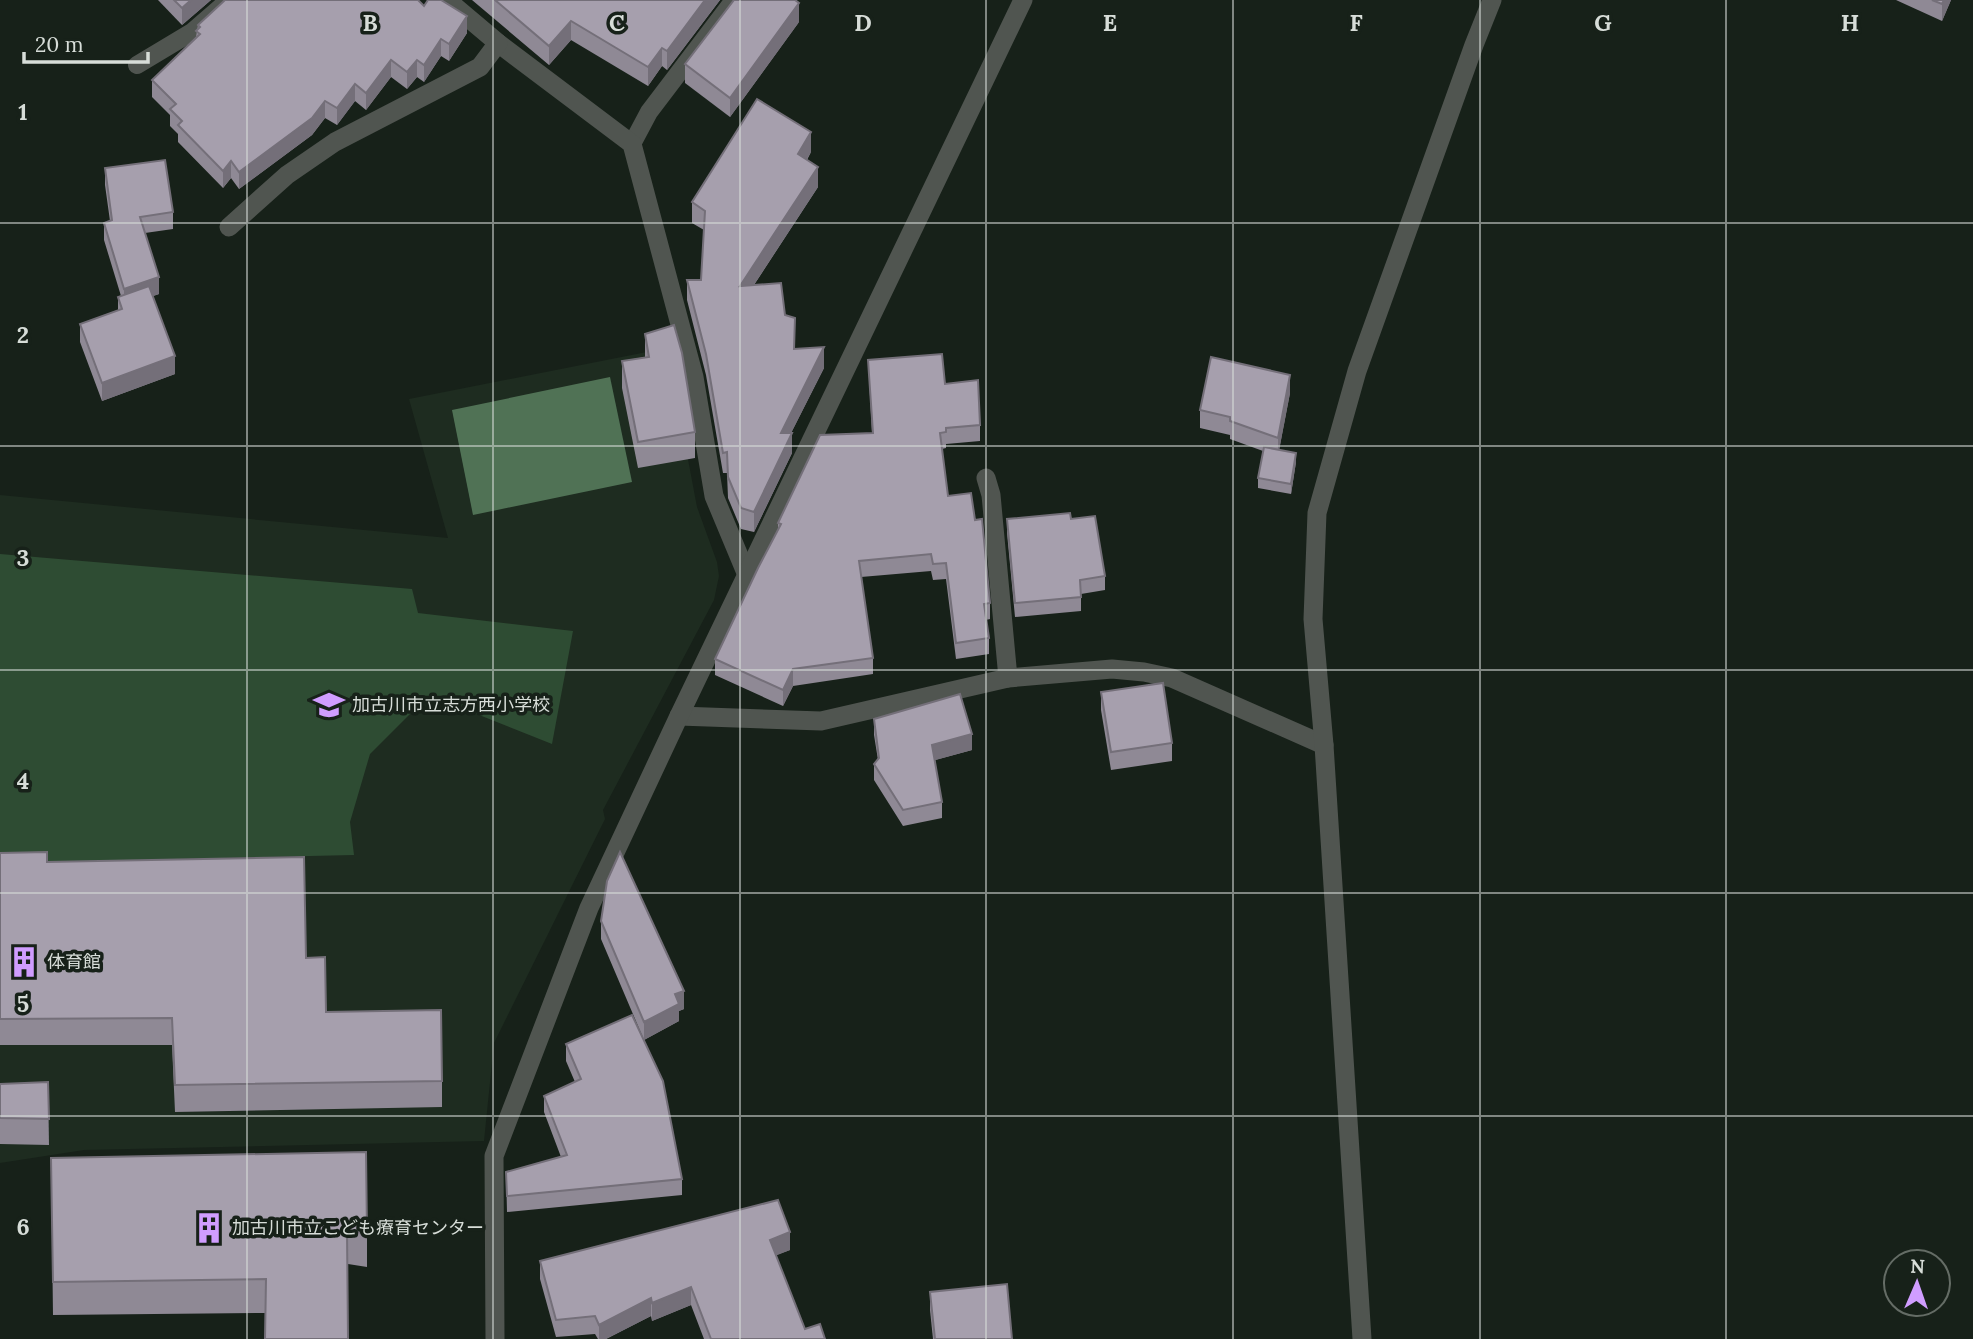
<svg xmlns="http://www.w3.org/2000/svg" width="1973" height="1339" viewBox="0 0 1973 1339" font-family="Lora,'Noto Sans JP',serif">
	<rect width="100%" height="100%" fill="#172119"/>
	<path fill="#1e2c20" d="M667,348L697,507L717,562L719,576L714,600L603,810L605,819L494,1043L484,1141L84,1150L0,1163V495L448,538L409,399Z"/>
	<path fill="#2e4c33" d="M0,554L412,589L418,613L573,631L552,744L439,699L415,709L370,754L350,822L354,855L0,863Z"/>
	<path fill="#507255" d="M610,377L632,482L473,515L452,410Z"/>
	<g fill="none" stroke-linecap="round" stroke-linejoin="round">
		<g stroke="#505550" stroke-width="18">
			<path d="M137,65L192,32L229,0"/>
			<path d="M632,144L649,112L734,0"/>
		</g>
		<g stroke="#505550" stroke-width="19">
			<path d="M447,0L498,43L632,144L694,377L714,496L747,575"/>
			<path d="M229,227L287,175L335,142L480,67L498,43"/>
			<path d="M986,478L991,495L1008,678"/>
			<path d="M679,716L821,721L1008,678L1112,669L1144,672L1172,678L1324,745"/>
			<path d="M495,1339L494,1156L589,908L679,716L1023,0"/>
			<path d="M1362,1339L1324,745L1313,619L1317,513L1357,371L1474,45L1492,0"/>
		</g>
	</g>
	<g fill="#8f8995">
		<path d="M158,0H211L182,25Z"/>
		<path d="M472,0H720L667,70L662,66L648,86L571,40L549,65Z"/>
		<path d="M1896,0H1951L1942,21Z"/>
		<path d="M424,6L467,33L449,61L441,56L424,82L417,77L407,89L391,77L366,110L355,101L337,125L325,118L312,135L239,189L231,178L223,188L178,142V134L170,126V115L152,97V80L196,37L198,25Z"/>
		<path d="M799,22L730,117L685,83V64Z"/>
		<path d="M811,152L807,160L818,187L754,285L785,315L795,349L824,368L791,433L792,453L754,532L741,529L728,498L727,473H723L706,375L687,300V280H701L704,230L692,223V202Z"/>
		<path d="M105,168L173,212V229L145,233L159,294L153,296L175,374L102,401L80,342V324L118,310V297L121,296L104,240V223L110,221L105,185Z"/>
		<path d="M645,334L695,432V458L638,468L622,388V361L645,357Z"/>
		<path d="M868,360L945,384L980,425V441L946,444V448L942,449L948,496L990,603V619L986,620L989,638V654L956,659L946,579L933,580L931,571L861,577L873,658V674L793,686L783,706L715,675V659L778,530V523L872,433Z"/>
		<path d="M1290,393L1279,450L1296,462L1291,494L1258,488V478L1263,451L1230,439V435L1200,428V410Z"/>
		<path d="M1007,519H1071L1105,576V590L1081,594V611L1015,617L1007,533Z"/>
		<path d="M1101,692L1172,743V761L1111,770L1101,710Z"/>
		<path d="M874,719L972,750L935,760L942,802V818L903,826L874,780V764L878,760L874,735Z"/>
		<path d="M0,853L47,862L306,958L326,1012L442,1081V1107L175,1112L172,1045H0Z"/>
		<path d="M601,921L684,1009L679,1011V1021L644,1040L601,939Z"/>
		<path d="M566,1044L682,1179V1195L507,1212L506,1172L561,1157L544,1112V1096L575,1082L566,1061Z"/>
		<path d="M48,1082L49,1145L0,1144V1084Z"/>
		<path d="M51,1158L367,1234V1267L348,1264L265,1313L53,1315Z"/>
		<path d="M790,1250L776,1255L805,1329L825,1339H704L691,1305L652,1321L651,1316L606,1339H598L595,1334L556,1337L540,1279V1261Z"/>
		<path d="M930,1292L1012,1339H933L930,1310Z"/>
	</g>
	<g fill="#746f79">
		<path d="M191,0H211L182,25V8Z"/>
		<path d="M705,0H720L667,70V51Z"/>
		<path d="M1944,0H1951L1942,21V4Z"/>
		<path d="M799,3V22L730,117V98Z"/>
		<path d="M467,16V33L449,61V44Z"/>
		<path d="M571,21V40L549,65V46Z"/>
		<path d="M441,39V56L424,82V65Z"/>
		<path d="M662,48V66L648,86V67Z"/>
		<path d="M391,60V77L366,110V93Z"/>
		<path d="M417,60V77L407,89V72Z"/>
		<path d="M355,84V101L337,125V108Z"/>
		<path d="M325,101V118L312,135L239,189V172Z"/>
		<path d="M811,132V152L798,174V154Z"/>
		<path d="M231,161V178L223,188V171Z"/>
		<path d="M818,167V187L740,306V286Z"/>
		<path d="M159,277V294L124,306V289Z"/>
		<path d="M824,347V368L781,453V433Z"/>
		<path d="M175,356V374L102,401V383Z"/>
		<path d="M1290,375V393L1278,456V438Z"/>
		<path d="M792,433V453L754,532V512Z"/>
		<path d="M1296,453V462L1291,494V484Z"/>
		<path d="M793,669V686L783,706V690Z"/>
		<path d="M972,734V750L932,761V745Z"/>
		<path d="M684,991V1009L679,1011V1021L644,1040V1022L675,994Z"/>
		<path d="M790,1232V1250L770,1258V1240Z"/>
		<path d="M691,1287V1305L652,1321V1303Z"/>
		<path d="M651,1298V1316L606,1339H599V1325Z"/>
	</g>
	<g fill="#a69fad" stroke="#746f79" stroke-width="2">
		<path d="M174,0H191L182,8Z"/>
		<path d="M225,0H418L424,6L428,0H441L467,16L449,44L441,39L424,65L417,60L407,72L391,60L366,93L355,84L337,108L325,101L312,118L239,172L231,161L223,171L178,125L182,121L170,109L176,104L152,80L200,34L196,31L200,27L198,25Z"/>
		<path d="M495,0H705L667,51L662,48L648,67L571,21L549,46Z"/>
		<path d="M734,0H795L799,3L730,98L685,64Z"/>
		<path d="M1932,0H1944L1942,4Z"/>
		<path d="M757,99L811,132L798,154L818,167L740,286L781,283L785,315L795,318L794,349L824,347L781,433H792L754,512L741,508L728,477L727,452L723,453L706,354L687,280H701L705,211L692,202Z"/>
		<path d="M165,160L173,212L140,217L159,277L124,289L104,223L112,220L105,168Z"/>
		<path d="M149,286L175,356L102,383L80,324L122,309L118,297Z"/>
		<path d="M674,325L682,353L695,432L638,442L622,361L649,357L645,334Z"/>
		<path d="M942,354L945,384L978,380L980,425L946,428V432L940,433L948,496L971,493L975,520L982,519L990,603L984,604L989,638L956,643L946,563L933,564L931,554L859,561L873,658L793,669L783,690L715,659L758,568L781,524L778,523L820,435L873,433L868,360Z"/>
		<path d="M1211,357L1290,375L1278,438L1230,421V417L1200,410Z"/>
		<path d="M1264,447L1296,453L1291,484L1258,478Z"/>
		<path d="M1070,513L1071,519L1095,516L1105,576L1080,580L1081,597L1015,603L1007,519Z"/>
		<path d="M1163,683L1172,743L1111,752L1101,692Z"/>
		<path d="M960,694L972,734L932,745L942,802L903,810L874,764L879,758L874,719Z"/>
		<path d="M47,852V862L304,857L306,958L325,957L326,1012L441,1010L442,1081L175,1085L172,1018L0,1019V853Z"/>
		<path d="M620,852L684,991L675,994L679,1004L644,1022L601,921L607,881Z"/>
		<path d="M632,1015L663,1081L682,1179L507,1196L506,1172L567,1155L544,1096L581,1079L566,1044Z"/>
		<path d="M48,1082L49,1119L0,1118V1084Z"/>
		<path d="M366,1152L367,1234L347,1230L348,1339H265L266,1279L53,1282L51,1158Z"/>
		<path d="M778,1200L790,1232L770,1240L805,1329L820,1324L825,1339H711L691,1287L652,1303L651,1298L599,1325L595,1316L556,1320L540,1261Z"/>
		<path d="M1007,1284L1012,1339H935L930,1292Z"/>
	</g>
	<path fill="none" stroke="#d7ddd8" stroke-width="2" stroke-opacity="0.55" d="M247,0V1339M493,0V1339M740,0V1339M986,0V1339M1233,0V1339M1480,0V1339M1726,0V1339M0,223H1973M0,446H1973M0,670H1973M0,893H1973M0,1116H1973"/>
	<defs>
		<symbol id="school-bare" viewBox="-9 -9 18 18"><path d="M0-5L7-2L0 1L-7-2ZM-4 1L0 2.5L4 1V4Q0 6-4 4Z" fill="#d09dff" stroke="#172119" stroke-width="2.5" paint-order="stroke"/></symbol>
		<symbol id="building-bare" viewBox="-9 -9 18 18"><path d="M-4-6H4V6H1V3H-1V6H-4ZM-2.5-4.3h1.7v1.8h-1.7ZM.8-4.3h1.7v1.8H.8ZM-2.5-1h1.7V.8h-1.7ZM.8-1h1.7V.8H.8Z" fill="#d09dff" stroke="#172119" stroke-width="2.5" paint-order="stroke"/></symbol>
	</defs>
	<g fill-rule="evenodd">
		<use href="#school-bare" x="307" y="683" width="44" height="44"/>
		<use href="#building-bare" x="2" y="940" width="44" height="44"/>
		<use href="#building-bare" x="187" y="1206" width="44" height="44"/>
	</g>
	<g text-anchor="middle" stroke-width="7" stroke-linejoin="round" paint-order="stroke">
		<g font-size="18" fill="#d7ddd8" stroke="#172119" text-anchor="start">
			<text x="352" y="711">加古川市立志方西小学校</text>
			<text x="47" y="968">体育館</text>
			<text x="232" y="1234">加古川市立こども療育センター</text>
		</g>
	</g>
	<g font-size="23" text-anchor="middle" font-weight="bold" fill="#d7ddd8" stroke="#172119" stroke-width="7" stroke-linejoin="round" paint-order="stroke">
		<text x="370" y="31">B</text>
		<text x="617" y="31">C</text>
		<text x="863" y="31">D</text>
		<text x="1110" y="31">E</text>
		<text x="1356" y="31">F</text>
		<text x="1603" y="31">G</text>
		<text x="1850" y="31">H</text>
		<text x="23" y="120">1</text>
		<text x="23" y="343">2</text>
		<text x="23" y="566">3</text>
		<text x="23" y="789">4</text>
		<text x="23" y="1012">5</text>
		<text x="23" y="1235">6</text>
	</g>
	<g transform="translate(1917 1283) rotate(2)"><circle r="33" fill="#172119" stroke="#646c65" stroke-width="2"/>
	<path d="M0-5L12 26L0 18L-12 26Z" fill="#d09dff"/>
	<text y="-10" font-size="19" font-weight="bold" text-anchor="middle" fill="#d7ddd8">N</text>
	</g>
	<path d="M24 52v10h124v-10" fill="none" stroke="#d7ddd8" stroke-width="3.5"/>
	<text x="35" y="52" font-size="21" fill="#d7ddd8" stroke="#172119" stroke-width="5" paint-order="stroke">20 m</text>
</svg>
